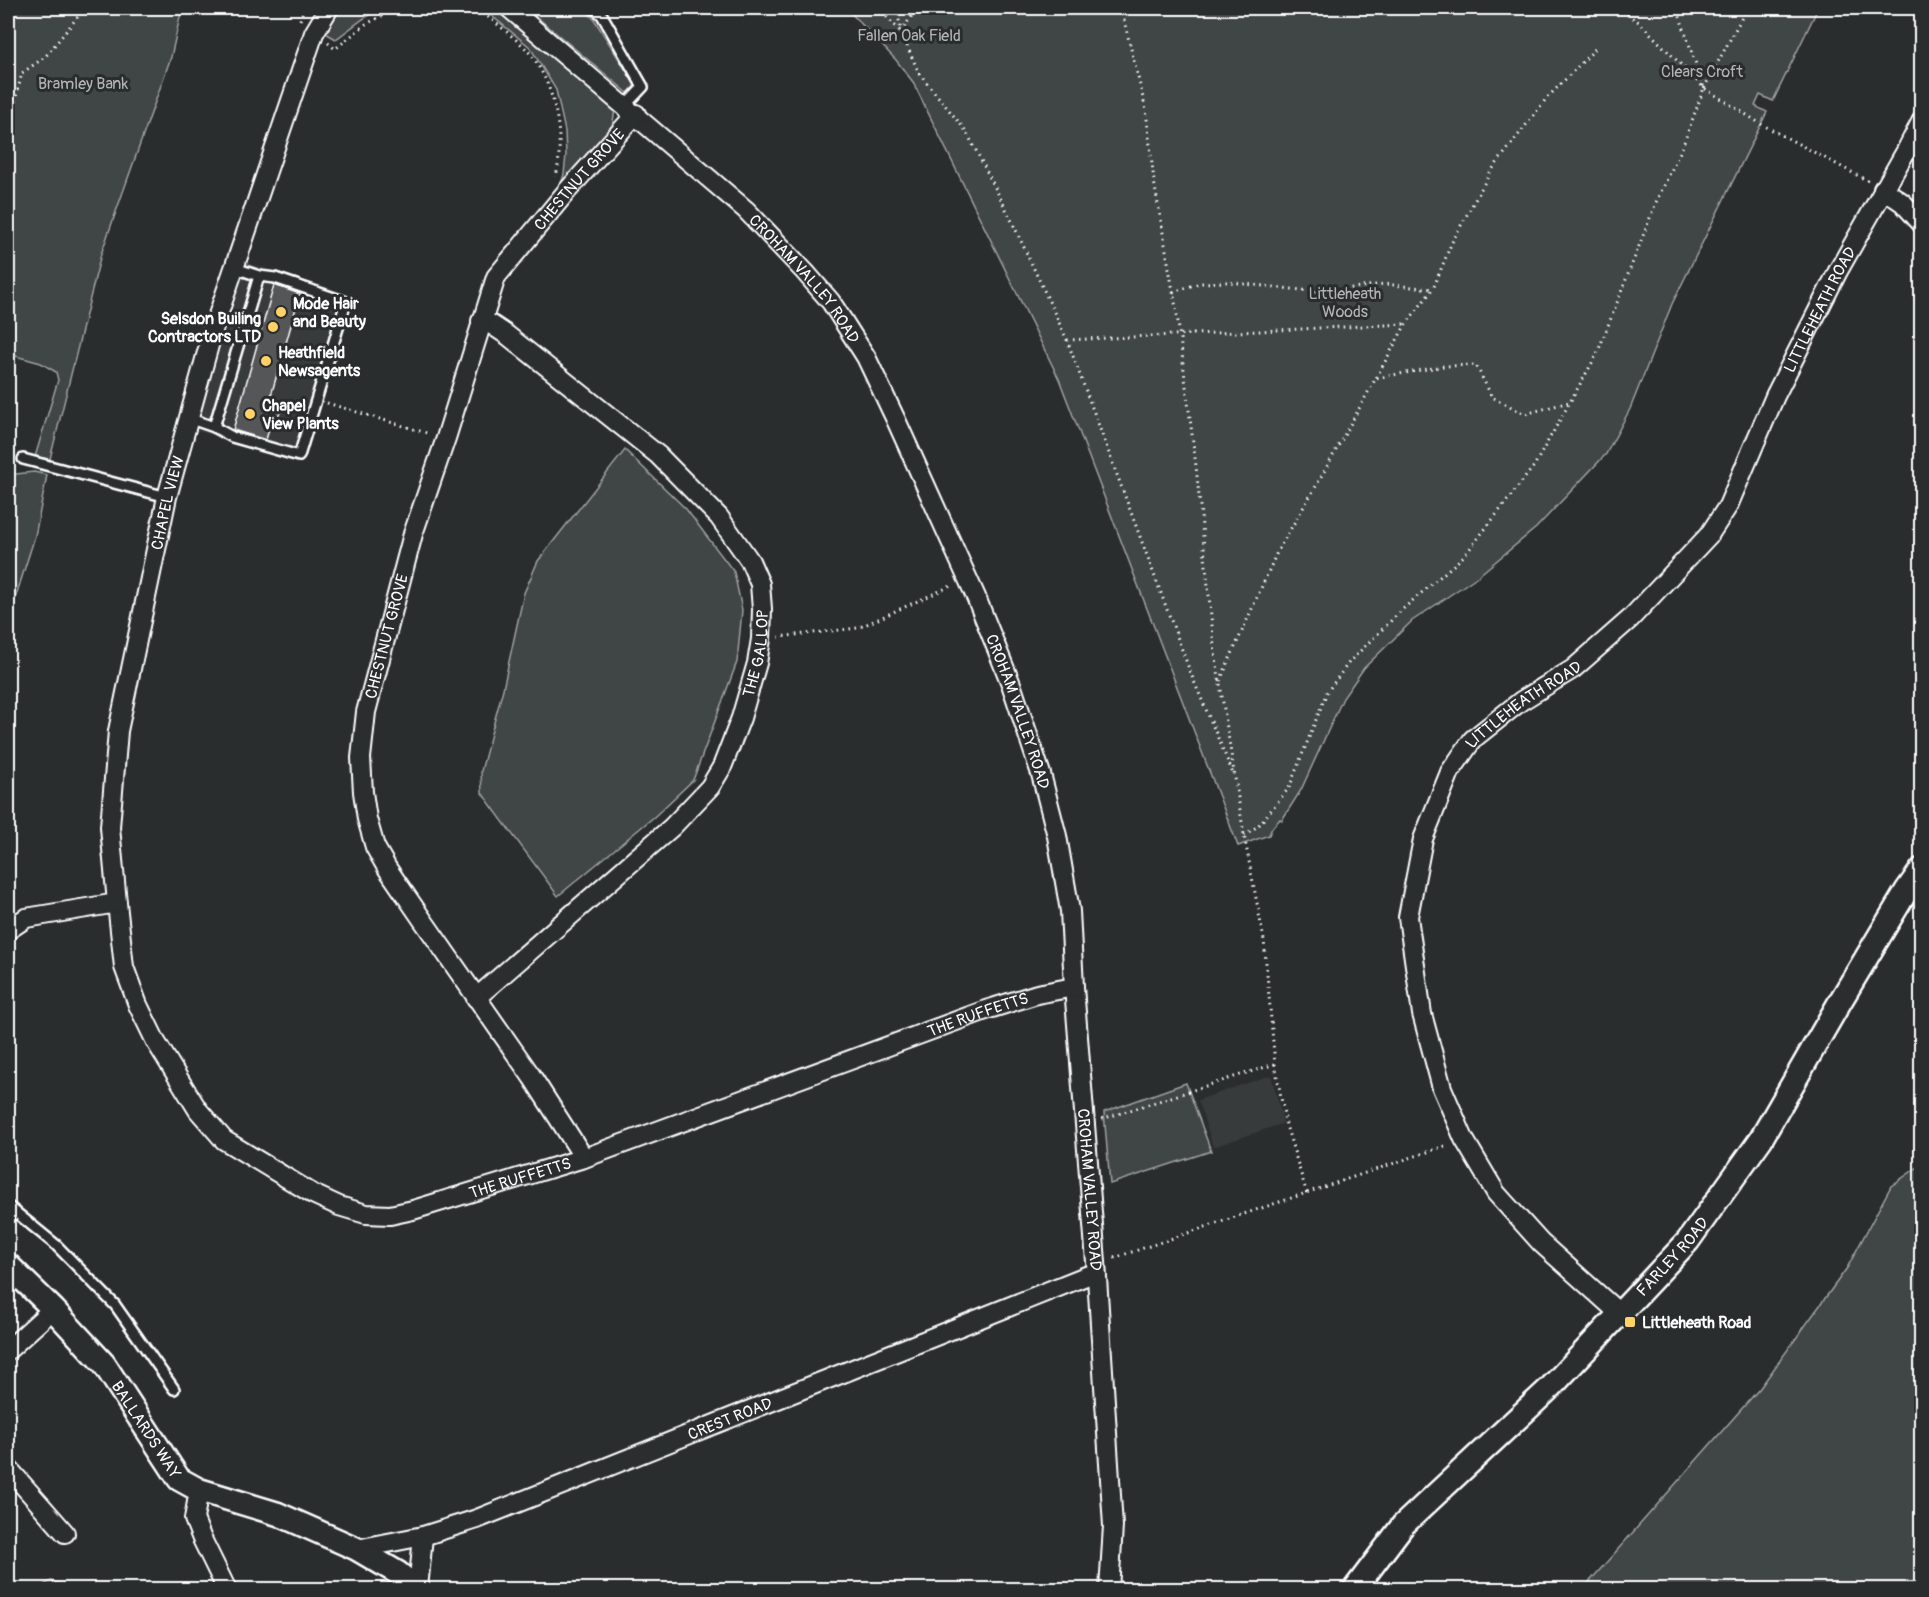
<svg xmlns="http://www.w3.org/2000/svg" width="1929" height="1597" viewBox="0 0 1929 1597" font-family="Pangolin,sans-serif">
	<rect width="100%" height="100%" fill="#2a2d2e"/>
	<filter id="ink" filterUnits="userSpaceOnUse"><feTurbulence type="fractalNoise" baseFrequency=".0167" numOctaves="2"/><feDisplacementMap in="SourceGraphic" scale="12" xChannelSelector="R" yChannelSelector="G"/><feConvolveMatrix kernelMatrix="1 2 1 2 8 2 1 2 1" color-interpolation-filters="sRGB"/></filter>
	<g filter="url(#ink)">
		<g fill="#373a3b">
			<path d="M247,263L354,296L301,461L195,430Z"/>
			<path d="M1271,1075L1284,1123L1213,1147L1198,1100Z"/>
		</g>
		<g fill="#414445" stroke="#a0a2a2" stroke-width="1.5">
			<path d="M8,8H182L171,57L101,254L50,459L35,457L58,380L56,372L41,363L8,354Z"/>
			<path d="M338,8H382L363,19L336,39L322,31Z"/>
			<path d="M482,8H497L615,110L612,127L560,188L564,174L566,155L565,131L556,90L530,47Z"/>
			<path d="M526,8H583L594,19L635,85L628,93Z"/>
			<path d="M846,8H1818L1773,101L1760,95L1755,106L1767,112L1672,304L1630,409L1606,454L1536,528L1478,576L1412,621L1364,668L1343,698L1301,790L1282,820L1280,819L1272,828L1269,835L1238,846L1059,379L913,82L896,60Z"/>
			<path d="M625,450L686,509L734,572L742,610L737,662L693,780L655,816L558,896L482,793L481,771L503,689L524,593L538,561Z"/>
			<path d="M34,472L47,475L35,536L8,621V473L16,474Z"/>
			<path d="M1186,1083L1211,1151L1110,1184L1104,1112Z"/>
			<path d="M1921,1165V1589H1583L1760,1388L1847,1268L1891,1186Z"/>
			<path d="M51,1581L78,1589H36Z"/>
		</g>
		<path fill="#555758" stroke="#fff" stroke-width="1.5" d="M274,285L300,294L268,406L281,409L275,427L270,425L266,440L233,430Z"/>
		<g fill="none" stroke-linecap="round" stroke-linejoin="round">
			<defs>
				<g id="service">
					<path d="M594,8L602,15L643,87L625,106"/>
					<path d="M188,418L214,427L259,276L235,268"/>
					<path d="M214,427L232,437L299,456L346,302L275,278L259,276"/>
					<path d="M23,459L167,497"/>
					<path d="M8,1206L56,1245L115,1305L174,1389"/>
				</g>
				<g id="minor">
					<path id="s1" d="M509,8L746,210L805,272L831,302L866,357L896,420L976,597L1011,684L1041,774L1057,836L1070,911L1074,987L1096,1262L1113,1526L1109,1590"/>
					<path d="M1883,189L1903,203L1922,224"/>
					<path id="s2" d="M117,903L124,967L138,1005L156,1042L198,1110L224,1140L313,1194L339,1206L366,1214L390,1215L413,1210L584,1158L986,1010L1037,994L1074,987"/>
					<path id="s3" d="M8,930L26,918L117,903L110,827L118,731L167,497L214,327L314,33L329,8"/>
					<path id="s4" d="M476,998L672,827L710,787L722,767L741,718L757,663L761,639L762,609L760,584L750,561L719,517L658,455L507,335L492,325L481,321"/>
					<path id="s5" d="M584,1158L532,1077L422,919L387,868L375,847L367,819L363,792L361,758L366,712L413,534L446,438L496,277L567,191L636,114"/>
					<path id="s6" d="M1619,1313L1541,1243L1496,1193L1464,1139L1442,1088L1422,1014L1408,917L1423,839L1450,772L1473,739L1521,701L1573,669L1630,619L1709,535L1728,506L1775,396L1838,271L1906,151L1922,120"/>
					<path d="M8,1350L53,1309"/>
					<path d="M8,1468L65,1533"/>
					<path d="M199,1490L194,1519L202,1539L227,1590"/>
					<path id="s7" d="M357,1549L423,1536L477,1519L1086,1276L1096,1274"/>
					<path d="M418,1589L423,1536"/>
				</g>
				<g id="tertiary">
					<path id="s8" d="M8,1265L53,1309L104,1364L179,1479L199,1490L278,1514L357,1549L398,1573L419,1590"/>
					<path id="s9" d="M1354,1590L1403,1525L1551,1387L1688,1241L1761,1139L1841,1000L1907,890L1922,869"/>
				</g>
			</defs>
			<use href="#service" stroke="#fff" stroke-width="14"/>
			<use href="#minor" stroke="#fff" stroke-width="22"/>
			<use href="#tertiary" stroke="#fff" stroke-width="27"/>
			<g stroke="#fff" stroke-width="3" stroke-dasharray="1.5 4.5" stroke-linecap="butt">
				<path d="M472,8C485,13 494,22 506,31C512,37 521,43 527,50C555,82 565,136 556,177"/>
				<path d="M878,8L901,32L919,73L966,131L1009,215L1067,340L1191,674L1234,776"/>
				<path d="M897,8L901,32L917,8"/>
				<path d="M1121,8L1146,110L1154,181L1177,314L1196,466L1214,646L1244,835L1264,940L1275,1064L1286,1125L1307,1194"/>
				<path d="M1617,8L1639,22L1704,88L1761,124L1868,181"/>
				<path d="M300,20L304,8"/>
				<path d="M328,43L335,49L366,24L398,8"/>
				<path d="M1704,88L1747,8"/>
				<path d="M8,131L22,73L45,57L85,8"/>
				<path d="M1173,292L1200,283L1226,282L1320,292L1384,284L1432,289"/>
				<path d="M1067,340L1406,324"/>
				<path d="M1377,378L1444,366L1476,365L1492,397L1525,414L1569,402"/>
				<path d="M327,403L430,434"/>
				<path d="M778,637L858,628L953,585"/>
				<path d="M1220,681L1278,550L1315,488L1406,324L1433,289L1452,242L1491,171L1546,99L1597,47"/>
				<path d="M1244,835L1258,826L1289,788L1327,692L1350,661L1404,608L1465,555L1534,466L1597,354L1657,200L1682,148L1704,88L1677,8"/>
				<path d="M1102,1119L1275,1064"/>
				<path d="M1114,1258L1448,1145"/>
			</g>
			<use href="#service" stroke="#2a2d2e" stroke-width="9"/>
			<use href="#minor" stroke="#2a2d2e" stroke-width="18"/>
			<use href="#tertiary" stroke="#2a2d2e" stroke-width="22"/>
		</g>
	</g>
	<g fill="#ffd166" stroke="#2a2d2e" stroke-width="2">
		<circle cx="281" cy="312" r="6"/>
		<circle cx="273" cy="327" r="6"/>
		<circle cx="266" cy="361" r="6"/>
		<circle cx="250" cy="414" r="6"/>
		<rect x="1624" y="1316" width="12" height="12" rx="3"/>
	</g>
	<g text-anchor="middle" stroke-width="6" stroke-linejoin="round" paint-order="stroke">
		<g font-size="16" fill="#b3b4b5" stroke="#2a2d2e">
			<text x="909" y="41">Fallen Oak Field</text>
			<text x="1702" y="77">Clears Croft</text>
			<text x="83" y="89">Bramley Bank</text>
			<text x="1345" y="299">Littleheath<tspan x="1345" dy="18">Woods</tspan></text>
		</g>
		<g font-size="16" fill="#fff" stroke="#2a2d2e">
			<text dy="6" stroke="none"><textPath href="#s5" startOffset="1094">CHESTNUT GROVE</textPath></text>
			<text dy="6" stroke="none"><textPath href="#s1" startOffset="402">CROHAM VALLEY ROAD</textPath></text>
			<text dy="6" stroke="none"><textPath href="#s6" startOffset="1222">LITTLEHEATH ROAD</textPath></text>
			<text dy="6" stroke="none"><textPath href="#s3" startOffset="520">CHAPEL VIEW</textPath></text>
			<text dy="6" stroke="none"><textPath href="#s5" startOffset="590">CHESTNUT GROVE</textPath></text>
			<text dy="6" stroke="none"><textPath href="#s4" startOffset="458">THE GALLOP</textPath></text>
			<text dy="6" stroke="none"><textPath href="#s6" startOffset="718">LITTLEHEATH ROAD</textPath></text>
			<text dy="6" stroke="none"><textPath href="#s1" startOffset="888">CROHAM VALLEY ROAD</textPath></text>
			<text dy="6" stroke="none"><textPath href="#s2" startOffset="1072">THE RUFFETTS</textPath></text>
			<text dy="6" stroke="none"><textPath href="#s2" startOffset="586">THE RUFFETTS</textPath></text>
			<text dy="6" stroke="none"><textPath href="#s1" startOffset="1374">CROHAM VALLEY ROAD</textPath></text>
			<text dy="6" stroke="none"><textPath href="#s9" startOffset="462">FARLEY ROAD</textPath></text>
			<text dy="6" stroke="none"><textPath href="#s7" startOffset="396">CREST ROAD</textPath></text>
			<text dy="6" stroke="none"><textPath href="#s8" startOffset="216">BALLARDS WAY</textPath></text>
		</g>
		<g font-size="16" font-weight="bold" fill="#fff" stroke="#2a2d2e" text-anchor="start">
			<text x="293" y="309">Mode Hair<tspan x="293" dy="18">and Beauty</tspan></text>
			<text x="261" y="324" text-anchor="end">Selsdon Builing<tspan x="261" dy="18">Contractors LTD</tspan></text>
			<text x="278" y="358">Heathfield<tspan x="278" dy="18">Newsagents</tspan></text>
			<text x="262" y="411">Chapel<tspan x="262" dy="18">View Plants</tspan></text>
			<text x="1642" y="1328">Littleheath Road</text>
		</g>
	</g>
	<rect width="1929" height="1597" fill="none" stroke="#2a2d2e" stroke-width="30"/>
	<rect x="15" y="15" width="1899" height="1567" fill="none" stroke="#fff" stroke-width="2" filter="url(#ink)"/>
</svg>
